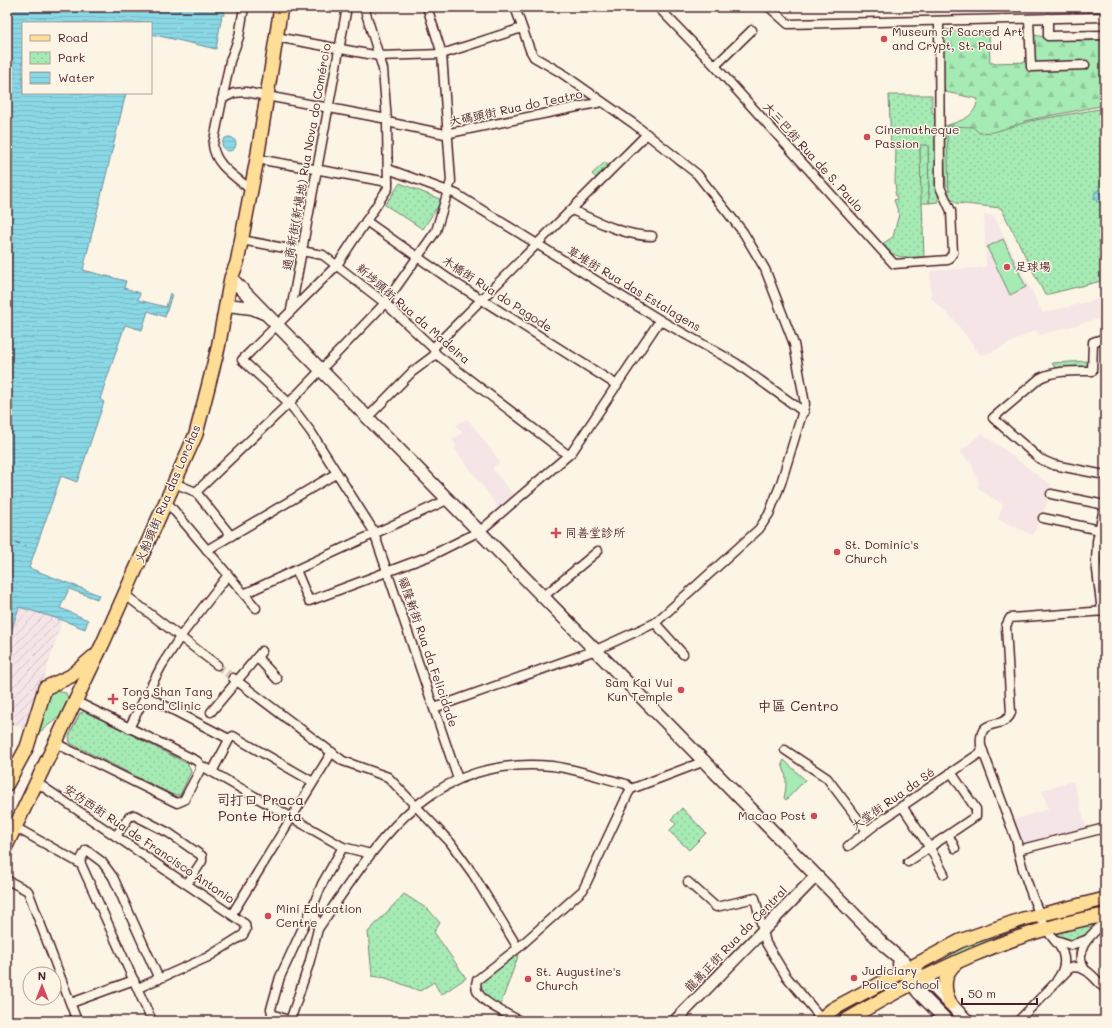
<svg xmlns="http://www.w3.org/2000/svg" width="1112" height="1028" viewBox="0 0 1112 1028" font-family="Mali,'LXGW WenKai TC',sans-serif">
	<defs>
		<pattern id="industrial-furrows" width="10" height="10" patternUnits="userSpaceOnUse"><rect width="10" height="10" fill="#f5e5e6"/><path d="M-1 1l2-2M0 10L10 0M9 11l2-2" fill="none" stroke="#d4c4c5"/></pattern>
		<pattern id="forest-firs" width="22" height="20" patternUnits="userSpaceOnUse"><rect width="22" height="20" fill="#a6eab4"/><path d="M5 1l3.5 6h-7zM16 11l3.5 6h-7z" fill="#90c89b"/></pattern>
		<pattern id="park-dots" width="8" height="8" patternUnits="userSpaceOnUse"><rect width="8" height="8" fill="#a6eab4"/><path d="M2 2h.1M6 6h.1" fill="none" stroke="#90c89b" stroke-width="1.8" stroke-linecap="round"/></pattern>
		<pattern id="garden-furrows" width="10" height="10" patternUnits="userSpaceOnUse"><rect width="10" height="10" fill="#a6eab4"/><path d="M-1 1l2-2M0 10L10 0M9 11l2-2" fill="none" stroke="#90c89b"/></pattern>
		<pattern id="water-rules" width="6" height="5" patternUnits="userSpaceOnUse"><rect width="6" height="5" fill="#89d8e5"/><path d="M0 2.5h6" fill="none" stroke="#78b9c5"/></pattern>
	</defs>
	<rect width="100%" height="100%" fill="#fcf5e5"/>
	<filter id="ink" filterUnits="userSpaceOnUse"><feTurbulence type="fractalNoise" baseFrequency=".025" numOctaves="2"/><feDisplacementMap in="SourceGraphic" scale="8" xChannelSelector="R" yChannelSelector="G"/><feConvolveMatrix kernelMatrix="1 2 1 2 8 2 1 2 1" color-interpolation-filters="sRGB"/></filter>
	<g filter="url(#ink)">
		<g fill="#f5e5e6">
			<path d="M984,214L994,216L1043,313L1102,298L1105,293V317L1040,335L1035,330L996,350L981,356L954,320L931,298L930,271L986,267Z"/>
			<path d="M467,418L500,462L492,468L515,497L500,509L454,448L457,446L452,439L462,433L456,425Z"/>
			<path d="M982,433L1051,485L1047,503L1033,535L998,519L1003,505L978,488L979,481L976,477L972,465L960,452Z"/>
			<path d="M1073,781L1087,829L1022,845L1013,820L1048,809L1042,790Z"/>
		</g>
		<path fill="url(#industrial-furrows)" d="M18,607L62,620L28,731L7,720V644Z"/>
		<g fill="#a6eab4" stroke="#788470">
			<path d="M1003,239L1026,287L1010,295L987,247Z"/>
			<path d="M55,691L66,693L69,702L63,714L37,734L7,796V789L49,693Z"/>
			<path d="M784,760L805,780L786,800L784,798C787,785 787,776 782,764Z"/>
			<path d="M1105,904V910L1048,923L1047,920Z"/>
			<path d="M1034,921L1037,927L942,963L939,957L963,946Z"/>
			<path d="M889,984L893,989L842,1021H832L846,1009Z"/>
		</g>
		<path fill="url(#forest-firs)" stroke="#788470" d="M944,29L976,34L989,31L990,63L1030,62V34L1058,40L1082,41L1105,40V105L1024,121L1047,207L995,202L955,193L946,185L943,140L945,126C962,120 974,119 978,99L946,92L942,86Z"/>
		<g fill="url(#park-dots)" stroke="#788470">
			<path d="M889,95H932V113H937L938,202L929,203L928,146H920L924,257C906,257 893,260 882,244L893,237L899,214L894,200L897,199L895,192L896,191L895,183L896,148H891Z"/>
			<path d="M1105,108V280L1045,295L1001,208L956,203L949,196L947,126L973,127L979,133L994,132L1030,121Z"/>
			<path d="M605,162L610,168L598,180L592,174Z"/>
			<path d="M400,183L442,200L423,229L385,205Z"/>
			<path d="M86,711L188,764L191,772L180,795H173L70,743L69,736L80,713Z"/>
			<path d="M682,808L706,833L689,850L669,831L676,824L671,819Z"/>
			<path d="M404,894L429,910L440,923L434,932L466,978L441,995L434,982L420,991L386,978L372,976L368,932Z"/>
			<path d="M1100,922C1087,934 1070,950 1053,934Z"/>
			<path d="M520,951L500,1006L480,993V981Z"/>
		</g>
		<g fill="url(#garden-furrows)" stroke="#788470">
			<path d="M920,145H928L929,203H921Z"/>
			<path d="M1089,361V369L1057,371L1052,363Z"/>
		</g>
		<g fill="url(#water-rules)" stroke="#708e9b">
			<path d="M7,7H225L224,15H222L216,49L151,34V23H23V93H126L83,270L126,281L124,288L140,293L138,300L166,307L170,293L172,294L165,317L148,311L142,330L125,325L100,399L104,402L77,482L61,476L29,568L99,595L97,599L69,589L60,608L88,620L85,629L62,620L19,607L7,644Z"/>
			<circle cx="229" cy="144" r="7"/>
			<path d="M1100,189L1101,194L1105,193V202H1097L1094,198L1095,192Z"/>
		</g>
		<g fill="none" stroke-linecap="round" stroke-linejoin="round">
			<path stroke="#5a4d5a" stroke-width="1" stroke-dasharray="5 4" stroke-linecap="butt" d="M7,539L26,546"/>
			<path stroke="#d8cac0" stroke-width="8" stroke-dasharray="8 4" stroke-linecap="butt" d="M217,665L233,678"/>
			<defs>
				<g id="minor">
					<path d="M244,7L239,37L230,61L213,145C215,164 232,174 246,186"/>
					<path d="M364,7L383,69L387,122L388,188L337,265L242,360L289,403L311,432L373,530L458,779"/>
					<path d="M658,7L715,66L894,264L948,260L953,253L951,211L940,187L939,21"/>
					<path d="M769,7L788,24L1105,17"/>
					<path d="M1048,18V36L1105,35"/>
					<path d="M1029,19L1031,67L1085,65"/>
					<path d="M276,37L379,56L442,54L522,28"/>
					<path d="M715,66L752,30"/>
					<path d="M222,99L234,93L246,92L387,119"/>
					<path d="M387,122L445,134L602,102"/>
					<path d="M257,159L388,182"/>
					<path d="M388,169L456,194L660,320L736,363L804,412"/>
					<path d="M572,210C596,221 625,236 652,236"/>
					<path d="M366,221L449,279L617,385"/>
					<path d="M241,240L323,255L385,303L433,348L436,354L568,455"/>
					<path d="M291,310L347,7"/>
					<path d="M1105,338L1093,342L1092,371C1074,371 1056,370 1040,378L993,418L1040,459L1054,465L1105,475"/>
					<path d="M433,348L647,134"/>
					<path d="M368,417L412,372L436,354"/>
					<path d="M174,483L196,492L231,536"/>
					<path d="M196,492L289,403L385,303L436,231L451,181L442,54L427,7"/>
					<path d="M1051,494L1105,505"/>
					<path d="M166,501L256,608"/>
					<path d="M1043,518L1100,530"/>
					<path d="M207,550L337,473"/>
					<path d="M296,570L309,601L432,555L480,531L572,452L660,320"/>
					<path d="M124,594L217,665"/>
					<path d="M244,594L449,499"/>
					<path d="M544,596L598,551"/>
					<path d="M1102,612L1096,562L1097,541L1105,503"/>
					<path d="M655,623L683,654"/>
					<path d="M257,657L277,679"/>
					<path d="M233,678L343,761L388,777L450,842L473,874L518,948"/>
					<path d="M146,696L229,739"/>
					<path d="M434,708L596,650L655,623L759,529L769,514L781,483L805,404L794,344L765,269L743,232L697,174L634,124L560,72L534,57L530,50L515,7"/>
					<path d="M211,712L262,651"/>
					<path d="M129,728L162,665L180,637L228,575"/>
					<path d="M55,743L177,803L184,800L200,770V765L197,761L75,701"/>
					<path d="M785,750L827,778L867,831"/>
					<path d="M200,765L343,847L371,854"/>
					<path d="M212,772L230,738L233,736L313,782"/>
					<path d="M36,782L245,924L246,930L243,935L208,957L138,988"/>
					<path d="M902,806L930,848L944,874"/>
					<path d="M15,827L81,864L152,1021"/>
					<path d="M116,836L129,817L134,815L169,833L202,856V861L187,884"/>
					<path d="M949,836L955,848"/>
					<path d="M848,846L879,822L983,751"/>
					<path d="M1018,850L1105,828"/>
					<path d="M908,862L976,816V809L951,772"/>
					<path d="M79,863L86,850L102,862L113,877L159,979"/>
					<path d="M7,880L28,891L77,1021"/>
					<path d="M688,882L716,907L755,898L766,943L786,976L821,1018"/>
					<path d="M232,914L332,752"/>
					<path d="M318,929C379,840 428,755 552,766C577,769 602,778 626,784L631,789"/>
					<path d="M1056,940L1071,945L1086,940"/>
					<path d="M1085,970C1072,949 1091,935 1105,922"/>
					<path d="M1057,980C1063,972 1066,963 1063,954C1061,944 1052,940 1048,931C1037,912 1019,864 1017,842L981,746C978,714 1003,732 1011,713L1006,626L1010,618L1105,611"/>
					<path d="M71,1003L134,980"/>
					<path d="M290,1021L309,964L318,929L313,906L322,884L343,847"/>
					<path d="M290,1021L272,1014L271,1009L280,977L313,906"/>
					<path d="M520,1021C505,1012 470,1000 477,980L518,948L583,890L628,794L631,789L705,761"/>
					<path d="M1018,1021L1070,968C1085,963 1096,980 1105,989"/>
				</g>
				<path id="tertiary" d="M675,1021L816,876"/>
				<g id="secondary">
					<path d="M231,278L886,947L933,986L967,1021"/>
					<path d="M227,305L252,308L264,313"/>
					<path d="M899,964L919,993L947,1021"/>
				</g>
				<g id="primary">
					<path d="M7,784L27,747L45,688L71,676L93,657"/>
					<path d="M7,844L103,643L196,434L218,348L231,278L237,263L257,159L281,7"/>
					<path d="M950,1003C943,989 943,974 956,963"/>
					<path d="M818,1021L833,1009L960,941L1023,919L1105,899"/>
					<path d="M845,1021C926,973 1012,931 1105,915"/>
				</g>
			</defs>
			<use href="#minor" stroke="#4a1f2b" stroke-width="11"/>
			<use href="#tertiary" stroke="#4a1f2b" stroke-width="14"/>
			<use href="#secondary" stroke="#4a1f2b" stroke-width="15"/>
			<use href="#primary" stroke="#4a1f2b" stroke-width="16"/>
			<use href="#minor" stroke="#fcf5e5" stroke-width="8"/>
			<use href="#tertiary" stroke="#fcf5e5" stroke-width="11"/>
			<use href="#secondary" stroke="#fcf5e5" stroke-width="12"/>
			<use href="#primary" stroke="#fedd96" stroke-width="13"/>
		</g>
	</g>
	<g fill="#d1495b" stroke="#fcf5e5" stroke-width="1.5">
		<circle cx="884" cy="39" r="4"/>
		<circle cx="867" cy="137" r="4"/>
		<circle cx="1007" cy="267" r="4"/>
		<path d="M554 527h4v4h4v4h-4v4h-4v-4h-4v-4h4z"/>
		<circle cx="837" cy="552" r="4"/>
		<circle cx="681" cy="690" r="4"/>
		<path d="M111 693h4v4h4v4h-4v4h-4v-4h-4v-4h4z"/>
		<circle cx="814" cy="816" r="4"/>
		<circle cx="268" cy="916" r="4"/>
		<circle cx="854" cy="978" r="4"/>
		<circle cx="528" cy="979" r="4"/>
	</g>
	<g text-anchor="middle" stroke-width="3" stroke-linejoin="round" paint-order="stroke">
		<g font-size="12" fill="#4a1f2b" stroke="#fcf5e5" text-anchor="start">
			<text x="892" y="36">Museum of Sacred Art<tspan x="892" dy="14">and Crypt, St. Paul</tspan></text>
			<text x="875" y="134">Cinematheque<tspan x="875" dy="14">Passion</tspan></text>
			<text x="1015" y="271">足球場</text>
			<text x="565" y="537">同善堂診所</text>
			<text x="845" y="549">St. Dominic's<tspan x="845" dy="14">Church</tspan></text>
			<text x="673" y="687" text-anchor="end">Sam Kai Vui<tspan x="673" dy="14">Kun Temple</tspan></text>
			<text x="122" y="696">Tong Shan Tang<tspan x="122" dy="14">Second Clinic</tspan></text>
			<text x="806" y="820" text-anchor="end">Macao Post</text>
			<text x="276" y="913">Mini Education<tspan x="276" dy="14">Centre</tspan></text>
			<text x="862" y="975">Judiciary<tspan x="862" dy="14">Police School</tspan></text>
			<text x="536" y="976">St. Augustine's<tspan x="536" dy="14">Church</tspan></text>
		</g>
		<g font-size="12" fill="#4a1f2b" stroke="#fcf5e5">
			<text transform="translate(516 108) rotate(-12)" y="4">大碼頭街 Rua do Teatro</text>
			<text transform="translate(307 157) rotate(-80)" y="4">通商新街(新填地) Rua Nova do Comércio</text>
			<text transform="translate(813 157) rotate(48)" y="4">大三巴街 Rua de S. Paulo</text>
			<text transform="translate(634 289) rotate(31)" y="4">草堆街 Rua das Estalagens</text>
			<text transform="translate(497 294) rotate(33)" y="4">木橋街 Rua do Pagode</text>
			<text transform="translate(413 314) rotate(41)" y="4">新埗頭街 Rua da Madeira</text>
			<text transform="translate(168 494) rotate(-67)" y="4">火船頭街 Rua das Lorchas</text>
			<text transform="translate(428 652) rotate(71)" y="4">福隆新街 Rua da Felicidade</text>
			<text transform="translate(893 799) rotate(-35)" y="4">大堂街 Rua da Sé</text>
			<text transform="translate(149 844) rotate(34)" y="4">安仿西街 Rua de Francisco Antonio</text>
			<text transform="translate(736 939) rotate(-46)" y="4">龍嵩正街 Rua da Central</text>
		</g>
		<g font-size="14" fill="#4a1f2b" stroke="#fcf5e5">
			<text x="798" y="711">中區 Centro</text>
			<text x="260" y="805">司打口 Praca<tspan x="260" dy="16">Ponte Horta</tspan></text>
		</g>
	</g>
	<rect width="1112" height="1028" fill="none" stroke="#fcf5e5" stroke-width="24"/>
	<rect x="12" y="12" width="1088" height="1004" fill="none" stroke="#4a1f2b" stroke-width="1.5" filter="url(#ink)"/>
	<rect x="22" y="22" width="130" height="72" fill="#fcf5e5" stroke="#b59f9b"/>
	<rect x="30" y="35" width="20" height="6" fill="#fedd96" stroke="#b59f9b"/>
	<text x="58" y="42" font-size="12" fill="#4a1f2b">Road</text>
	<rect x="30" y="52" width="20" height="12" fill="url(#park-dots)" stroke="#b59f9b"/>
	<text x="58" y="62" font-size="12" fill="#4a1f2b">Park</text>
	<rect x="30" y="72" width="20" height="12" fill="url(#water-rules)" stroke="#b59f9b"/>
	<text x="58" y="82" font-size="12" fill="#4a1f2b">Water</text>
	<g transform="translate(42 986)"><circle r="19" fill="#fcf5e5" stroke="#b59f9b"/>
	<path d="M0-3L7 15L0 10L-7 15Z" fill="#d1495b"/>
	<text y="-6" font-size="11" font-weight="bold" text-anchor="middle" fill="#4a1f2b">N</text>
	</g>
	<path d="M962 998v6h75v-6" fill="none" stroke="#4a1f2b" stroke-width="2"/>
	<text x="968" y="998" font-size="12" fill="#4a1f2b" stroke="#fcf5e5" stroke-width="3" paint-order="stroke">50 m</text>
</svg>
